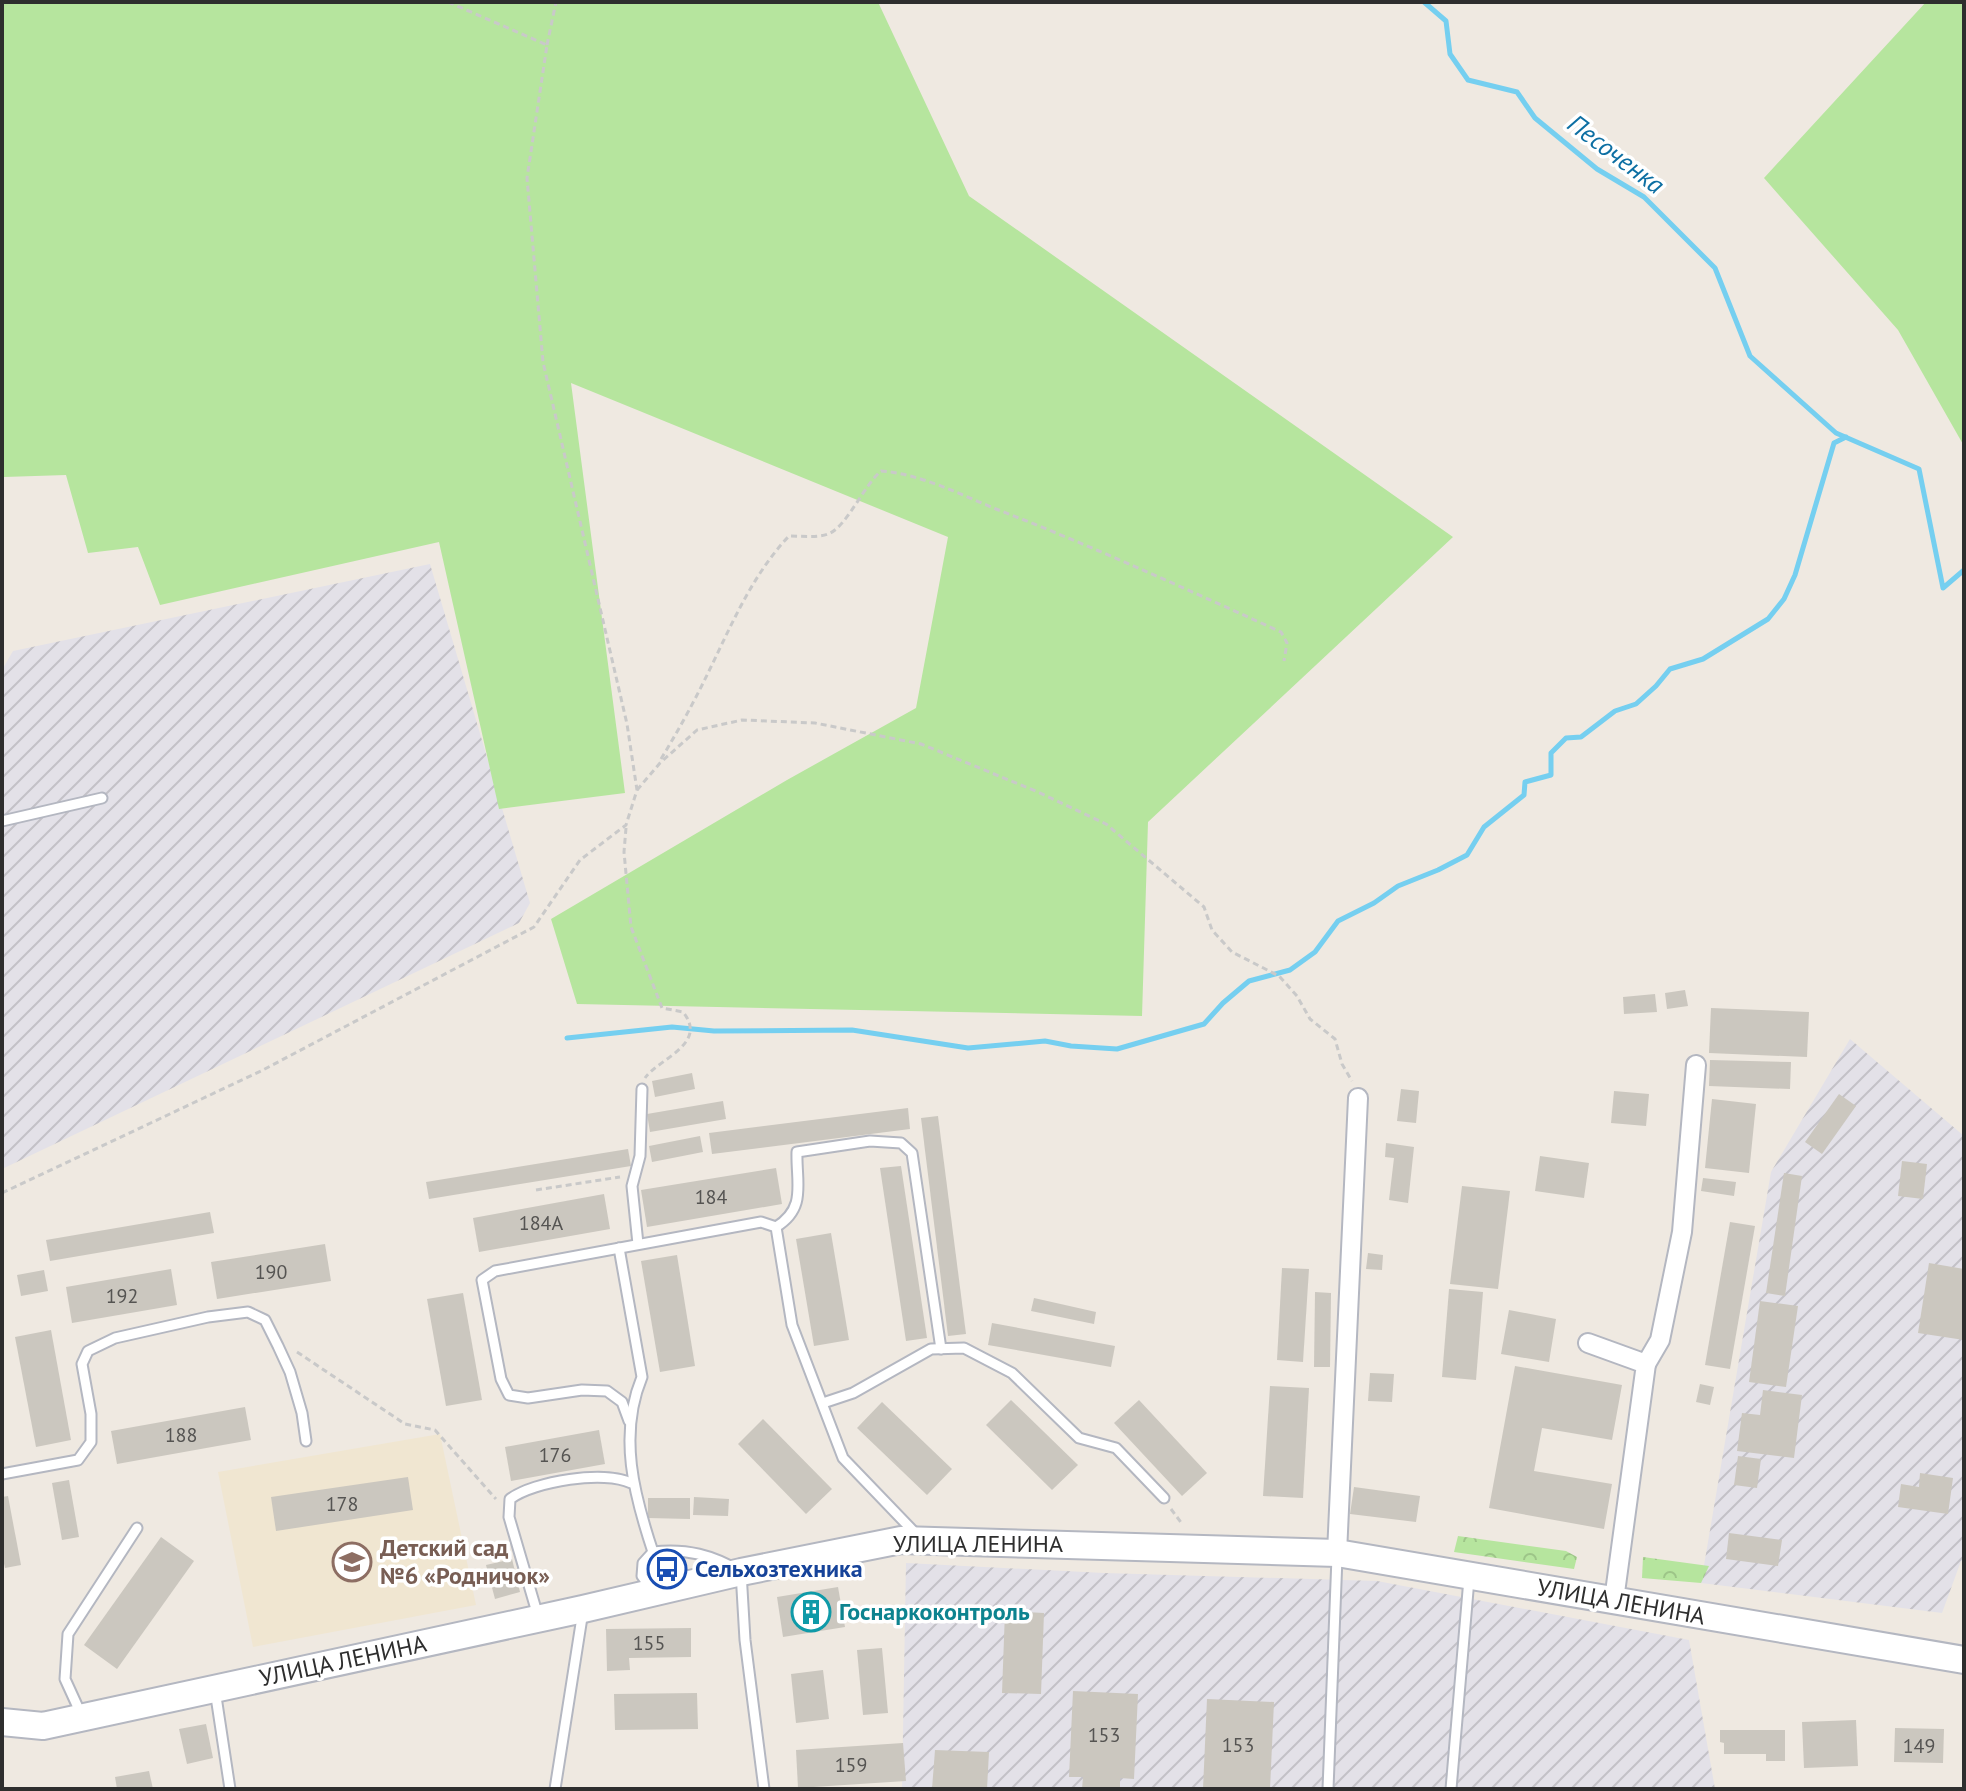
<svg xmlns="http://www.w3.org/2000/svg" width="1966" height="1791" viewBox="0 0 1966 1791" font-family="'PT Sans',sans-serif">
	<defs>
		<pattern id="industrial-furrows" width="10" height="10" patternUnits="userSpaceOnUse" patternTransform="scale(2)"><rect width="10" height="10" fill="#e3e1e8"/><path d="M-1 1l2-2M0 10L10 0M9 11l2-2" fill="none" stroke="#c3c1c7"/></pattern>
		<pattern id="forest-crowns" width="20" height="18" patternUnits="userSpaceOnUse" patternTransform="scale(2)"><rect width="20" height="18" fill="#b6e59e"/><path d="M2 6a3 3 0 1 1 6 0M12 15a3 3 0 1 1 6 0" fill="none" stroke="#9dc588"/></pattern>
	</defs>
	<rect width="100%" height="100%" fill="#efe9e1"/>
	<g fill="url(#industrial-furrows)">
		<path d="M430,564L530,903L519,923L2,1169V670L13,651Z"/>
		<path d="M1850,1039L1964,1136V1561H1961L1942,1613L1701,1583L1771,1172Z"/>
		<path d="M906,1563L1104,1573L1377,1581L1689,1640L1715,1789H902Z"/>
	</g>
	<path fill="#f0e6d1" d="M440,1434L476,1605L253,1647L218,1472Z"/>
	<g fill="#b6e59e">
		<path d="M2,2H878L969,196L1453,537L1148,822L1142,1016L577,1004L551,919L787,780L916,708L948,537L571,383L625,793L499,809L439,542L160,605L138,547L88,553L66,475L4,477Z"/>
		<path d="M1926,2H1964V446L1898,330L1764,178Z"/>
	</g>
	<g fill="url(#forest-crowns)">
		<path d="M1458,1536L1566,1551L1577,1557L1574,1569L1454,1552Z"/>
		<path d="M1643,1557L1709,1566L1701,1583L1642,1578Z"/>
	</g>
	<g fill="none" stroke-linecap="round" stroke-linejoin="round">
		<g stroke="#75cff0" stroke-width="5">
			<path d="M1424,2L1446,21L1450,54L1468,80L1517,92L1535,118L1597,169L1644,197L1715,268L1750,356L1836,433L1919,469L1943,588L1964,570"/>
			<path d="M567,1038L672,1027L714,1031L852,1030L968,1048L1045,1041L1071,1046L1117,1049L1204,1024L1223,1003L1249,981L1290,970L1315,952L1338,921L1374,903L1398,886L1438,870L1467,855L1484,827L1524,795L1525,782L1551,775V753L1566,738L1581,737L1615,711L1636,704L1656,686L1670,669L1703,659L1768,619L1784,599L1795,575L1834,443L1846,437"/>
		</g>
	</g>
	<g fill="#cbc7bf">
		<path d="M1685,990L1688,1006L1667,1009L1665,993Z"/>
		<path d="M1655,994L1657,1012L1624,1014L1623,997Z"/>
		<path d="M1711,1008L1809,1012L1807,1057L1709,1053Z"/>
		<path d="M1710,1060L1791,1062L1790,1089L1709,1086Z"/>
		<path d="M692,1073L695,1089L655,1097L652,1081Z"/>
		<path d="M1401,1089L1419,1091L1416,1123L1397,1121Z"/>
		<path d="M1614,1091L1649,1094L1646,1126L1611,1123Z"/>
		<path d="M1839,1094L1856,1106L1822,1154L1805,1142Z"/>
		<path d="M1712,1099L1756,1104L1749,1173L1705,1168Z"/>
		<path d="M723,1101L726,1119L650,1132L647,1114Z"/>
		<path d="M908,1108L910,1129L712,1154L709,1133Z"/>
		<path d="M938,1116L966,1334L948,1336L921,1118Z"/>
		<path d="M700,1136L703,1152L652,1162L649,1146Z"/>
		<path d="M1386,1143L1414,1147L1408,1203L1389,1200L1394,1158L1385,1157Z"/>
		<path d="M628,1149L631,1166L429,1199L426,1182Z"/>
		<path d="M1540,1156L1589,1163L1584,1198L1535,1191Z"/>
		<path d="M1902,1161L1927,1164L1923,1199L1898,1196Z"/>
		<path d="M901,1166L927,1338L906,1341L880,1168Z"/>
		<path d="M776,1168L782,1204L647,1227L641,1190Z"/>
		<path d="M1784,1173L1802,1176L1785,1296L1766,1293Z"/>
		<path d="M1703,1178L1736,1182L1734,1196L1701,1191Z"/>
		<path d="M1462,1186L1510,1191L1498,1289L1450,1284Z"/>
		<path d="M604,1194L610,1229L479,1252L473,1218Z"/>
		<path d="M210,1212L214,1233L50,1261L46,1240Z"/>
		<path d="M1730,1222L1755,1226L1730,1369L1705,1365Z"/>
		<path d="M831,1233L849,1340L814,1346L796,1239Z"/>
		<path d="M325,1244L331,1281L217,1299L211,1262Z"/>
		<path d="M1368,1253L1383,1255L1382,1270L1366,1269Z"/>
		<path d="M677,1255L695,1366L660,1372L641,1261Z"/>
		<path d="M1929,1263L1964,1269V1340L1918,1333Z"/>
		<path d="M1282,1268L1309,1269L1303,1362L1277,1360Z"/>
		<path d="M171,1269L177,1305L72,1323L66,1287Z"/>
		<path d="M44,1270L48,1291L21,1296L17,1275Z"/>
		<path d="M1449,1289L1483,1292L1476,1380L1442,1377Z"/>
		<path d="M1315,1292L1331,1293L1330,1367H1314Z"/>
		<path d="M463,1293L482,1400L446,1406L427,1299Z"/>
		<path d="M1034,1298L1096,1312L1094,1324L1031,1311Z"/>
		<path d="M1760,1301L1798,1306L1786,1387L1749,1382Z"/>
		<path d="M1509,1310L1556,1319L1549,1362L1501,1354Z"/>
		<path d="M992,1323L1115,1346L1111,1367L988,1345Z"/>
		<path d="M51,1330L71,1440L36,1447L15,1337Z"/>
		<path d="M1515,1366L1622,1385L1612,1440L1542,1428L1534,1471L1612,1484L1604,1529L1489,1508Z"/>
		<path d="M1370,1373L1394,1374L1392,1402L1368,1401Z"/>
		<path d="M1700,1384L1714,1387L1710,1405L1696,1402Z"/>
		<path d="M1270,1386L1309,1388L1303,1498L1263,1496Z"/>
		<path d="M1763,1390L1802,1395L1794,1458L1737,1451L1742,1413L1760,1415Z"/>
		<path d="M1011,1400L1078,1465L1052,1490L986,1425Z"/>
		<path d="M1139,1400L1207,1473L1182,1496L1114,1423Z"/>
		<path d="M882,1402L952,1469L927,1495L857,1428Z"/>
		<path d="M245,1407L251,1440L117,1464L111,1431Z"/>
		<path d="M763,1419L832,1489L806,1514L738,1444Z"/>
		<path d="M599,1430L605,1464L511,1481L505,1447Z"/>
		<path d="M1738,1456L1761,1459L1757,1488L1734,1485Z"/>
		<path d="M1920,1473L1953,1478L1948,1514L1898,1507L1901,1484L1919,1487Z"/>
		<path d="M408,1477L413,1510L276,1531L271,1497Z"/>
		<path d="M69,1480L79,1537L62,1540L52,1483Z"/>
		<path d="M1354,1487L1420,1496L1416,1522L1350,1514Z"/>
		<path d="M8,1496L21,1565L5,1568L2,1555V1497Z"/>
		<path d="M694,1497L729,1499L728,1516L693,1515Z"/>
		<path d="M648,1498H690V1519L648,1518Z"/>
		<path d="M1729,1533L1782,1540L1778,1566L1726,1559Z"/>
		<path d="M161,1537L194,1561L117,1669L84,1645Z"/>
		<path d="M512,1559L520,1592L495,1599L486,1565Z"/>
		<path d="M838,1587L845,1627L783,1637L777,1597Z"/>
		<path d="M1005,1611L1044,1613L1041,1694L1002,1693Z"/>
		<path d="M691,1628V1657L629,1658L630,1670L607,1671L606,1629Z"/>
		<path d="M882,1648L888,1713L863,1715L857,1650Z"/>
		<path d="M823,1670L829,1719L796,1723L791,1674Z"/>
		<path d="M1073,1691L1138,1694L1134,1779L1120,1778V1789H1082L1083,1777H1069Z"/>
		<path d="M697,1693L698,1729L615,1730L614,1694Z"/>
		<path d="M1207,1699L1274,1702L1270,1789H1203Z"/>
		<path d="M1856,1720L1858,1766L1804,1768L1802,1722Z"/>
		<path d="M206,1724L213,1758L187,1764L179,1729Z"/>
		<path d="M1895,1728L1944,1729L1943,1763L1894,1762Z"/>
		<path d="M1720,1730H1785V1761H1766V1754H1724V1743L1720,1742Z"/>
		<path d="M903,1743L906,1781L798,1788L796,1750Z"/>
		<path d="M935,1750L989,1752L987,1789H932Z"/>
		<path d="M149,1771L153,1789H117L115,1777Z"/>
	</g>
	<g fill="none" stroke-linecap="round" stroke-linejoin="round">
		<defs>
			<g id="lane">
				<path d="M2,821L102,798"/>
				<path d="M776,1227C807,1208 796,1183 797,1152L870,1141L901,1143L912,1153L941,1349"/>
				<path d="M638,1244L632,1186L640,1156L642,1089"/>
				<path d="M619,1248L642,1377C618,1435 634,1495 653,1552"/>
				<path d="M823,1403L853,1393L931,1349L964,1348L1012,1373L1079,1438L1116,1448L1164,1498"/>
				<path d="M629,1421L622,1402L607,1391L582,1390L528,1398L509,1395L501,1379L482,1280L495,1271L761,1222L776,1227L792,1325L843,1458L917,1535"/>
				<path d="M2,1474L78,1460L91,1442V1414L82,1364L88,1351L115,1338L208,1317L248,1312L265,1320L278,1346L290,1372L302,1413L306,1441"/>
				<path d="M652,1590L642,1576L643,1563L653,1552C686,1548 713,1555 741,1572L745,1640L764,1789"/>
				<path d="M538,1616L509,1517L510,1499C534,1481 605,1470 631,1483"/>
				<path d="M215,1690L230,1789"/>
				<path d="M81,1714L65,1679L68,1634L137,1528"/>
				<path d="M555,1789L583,1611"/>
				<path d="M1328,1789L1337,1557"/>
				<path d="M1451,1789L1469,1579"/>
			</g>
			<g id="street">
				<path d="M1588,1343L1646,1364L1614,1600"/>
				<path d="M1646,1364L1660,1340L1682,1232L1696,1065"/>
				<path d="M1337,1553L1358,1098"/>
			</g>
			<path id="secondary" d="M2,1722L43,1726L583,1609L741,1572L901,1540L1337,1553L1964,1660"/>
		</defs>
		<use href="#lane" stroke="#b4b7c1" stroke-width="13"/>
		<use href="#street" stroke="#b4b7c1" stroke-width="22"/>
		<use href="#secondary" stroke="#b4b7c1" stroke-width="30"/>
		<g stroke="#c9c9c9" stroke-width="3" stroke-dasharray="6 4" stroke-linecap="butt">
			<path d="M547,45L556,2"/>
			<path d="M661,759C678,731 694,702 708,673C731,626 752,575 789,536C801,536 817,538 828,534C846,528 864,485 881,471C921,474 959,494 996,509C1092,546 1186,589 1281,632L1287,643L1284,661"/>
			<path d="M637,790L660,763L697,730L742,720L815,723L921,744L1038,792L1106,824L1204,907L1212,930L1232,952L1279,976L1297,996L1310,1019L1335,1039L1342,1064L1352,1081"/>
			<path d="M626,828L624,852L631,927L662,1008L683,1012C709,1044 658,1059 645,1078"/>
			<path d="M536,1190L620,1177"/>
			<path d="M2,1193L261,1071L534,927L580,860L626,825L637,790L627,724L543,362L527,178L547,45L448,2"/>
			<path d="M297,1352L405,1424L435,1430L496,1499"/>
			<path d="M1171,1509L1183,1525"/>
		</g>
		<use href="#lane" stroke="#fff" stroke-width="9"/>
		<use href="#street" stroke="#fff" stroke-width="18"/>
		<use href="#secondary" stroke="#fff" stroke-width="26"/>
	</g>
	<defs>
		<symbol id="school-ring" viewBox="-11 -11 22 22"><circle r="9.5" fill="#fff" stroke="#8d6e63" stroke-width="1.5"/><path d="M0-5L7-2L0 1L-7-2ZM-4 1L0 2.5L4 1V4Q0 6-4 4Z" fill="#8d6e63"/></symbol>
		<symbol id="bus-ring" viewBox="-11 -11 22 22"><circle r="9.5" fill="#fff" stroke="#1a4fb4" stroke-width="1.5"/><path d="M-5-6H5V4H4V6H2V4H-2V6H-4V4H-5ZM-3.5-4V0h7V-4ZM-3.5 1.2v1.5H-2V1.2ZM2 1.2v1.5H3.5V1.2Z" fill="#1a4fb4"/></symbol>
		<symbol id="building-ring" viewBox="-11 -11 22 22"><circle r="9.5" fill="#fff" stroke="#0f9aa8" stroke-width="1.5"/><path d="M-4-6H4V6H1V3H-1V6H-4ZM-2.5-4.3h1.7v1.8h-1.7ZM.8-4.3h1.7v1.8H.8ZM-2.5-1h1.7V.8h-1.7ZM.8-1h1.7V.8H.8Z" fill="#0f9aa8"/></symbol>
	</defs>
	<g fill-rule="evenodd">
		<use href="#school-ring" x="330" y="1540" width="44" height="44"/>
		<use href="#bus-ring" x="645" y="1547" width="44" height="44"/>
		<use href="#building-ring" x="789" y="1590" width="44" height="44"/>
	</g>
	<g text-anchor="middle" stroke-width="7" stroke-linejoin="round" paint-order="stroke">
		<g font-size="20" fill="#555452">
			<text x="711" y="1204">184</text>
			<text x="541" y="1230">184А</text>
			<text x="271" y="1279">190</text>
			<text x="122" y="1303">192</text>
			<text x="181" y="1442">188</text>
			<text x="555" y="1462">176</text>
			<text x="342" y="1511">178</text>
			<text x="649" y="1650">155</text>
			<text x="1104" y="1742">153</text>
			<text x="1238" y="1752">153</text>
			<text x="1919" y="1753">149</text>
			<text x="851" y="1772">159</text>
		</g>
		<g font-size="24" fill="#2e2e2e" stroke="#fff">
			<text x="978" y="1552">УЛИЦА ЛЕНИНА</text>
			<text transform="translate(1621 1602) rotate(10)" y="8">УЛИЦА ЛЕНИНА</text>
			<text transform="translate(343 1661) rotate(-12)" y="8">УЛИЦА ЛЕНИНА</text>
		</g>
		<g font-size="24" font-weight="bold" fill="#785e54" stroke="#fff" text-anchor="start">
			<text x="380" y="1556">Детский сад<tspan x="380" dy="28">№6 «Родничок»</tspan></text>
		</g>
		<g font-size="24" font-weight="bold" fill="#164399" stroke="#fff" text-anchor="start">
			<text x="695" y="1577">Сельхозтехника</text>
		</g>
		<g font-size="24" font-weight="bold" fill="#0d838f" stroke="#fff" text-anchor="start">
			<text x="839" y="1620">Госнаркоконтроль</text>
		</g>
		<g font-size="26" font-style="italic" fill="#0d6fa3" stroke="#fff">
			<text transform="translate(1616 154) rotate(37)" y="9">Песоченка</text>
		</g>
	</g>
	<rect width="1966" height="1791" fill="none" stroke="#2e2e2e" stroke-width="8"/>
</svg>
